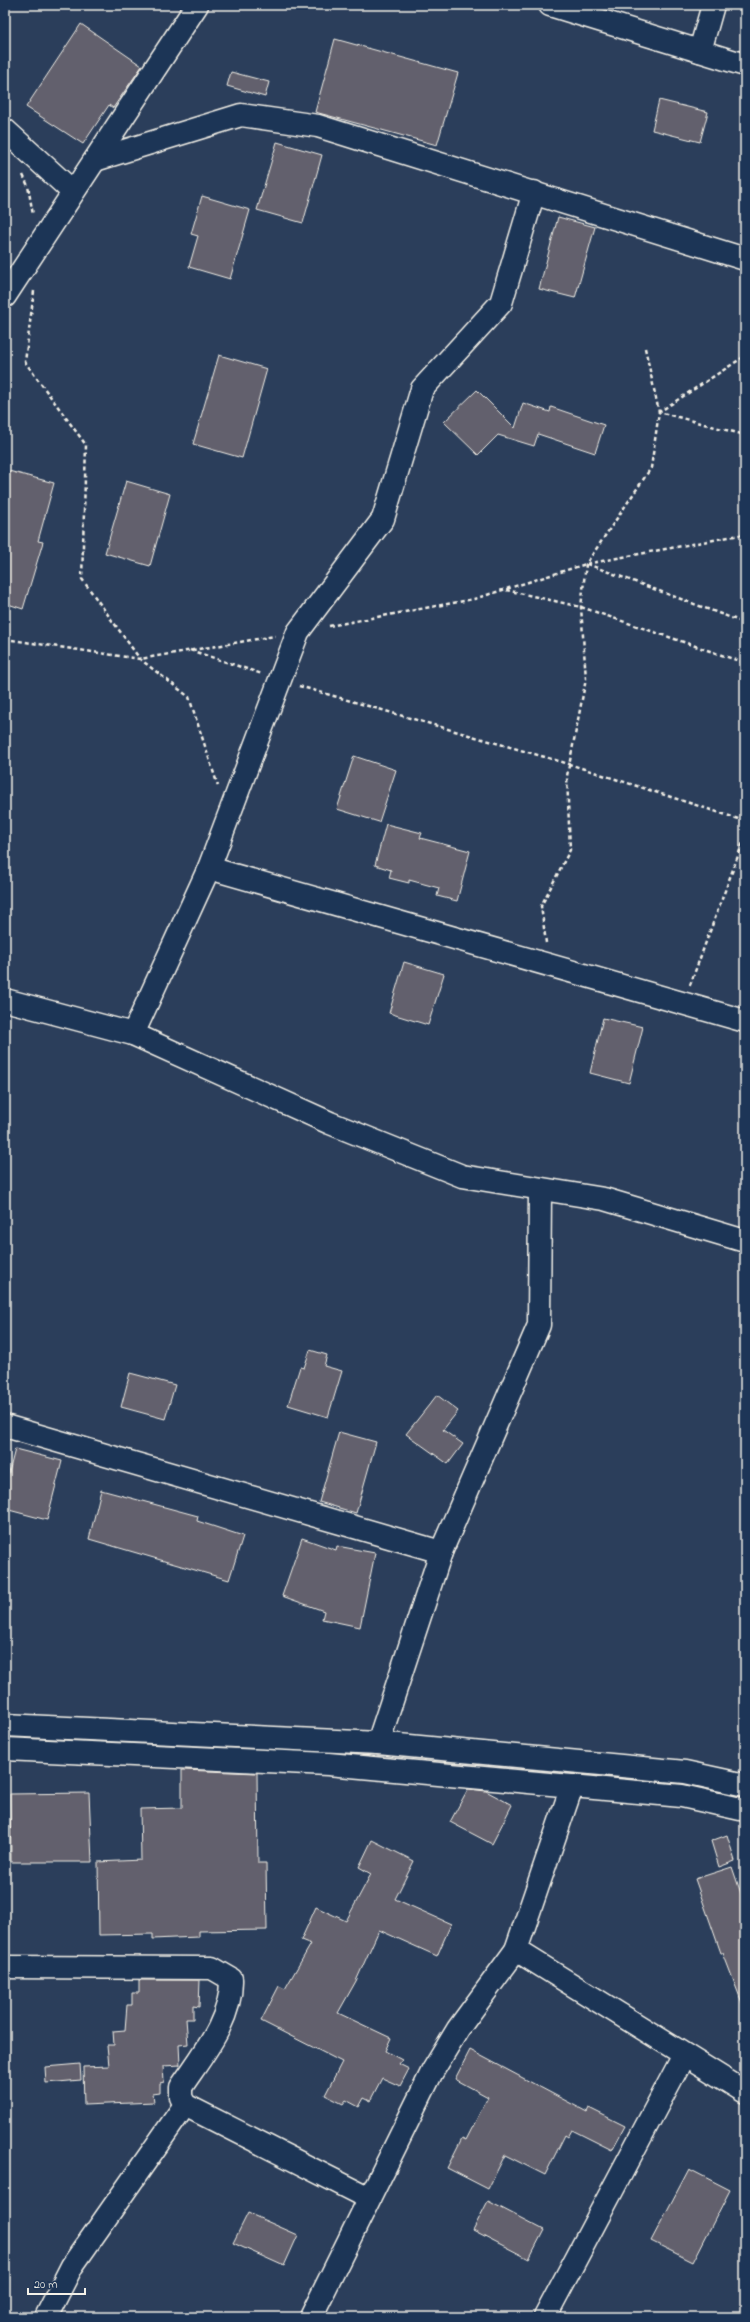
<svg xmlns="http://www.w3.org/2000/svg" width="750" height="2322" viewBox="0 0 750 2322" font-family="'Indie Flower',sans-serif">
	<rect width="100%" height="100%" fill="#2b3e5b"/>
	<filter id="ink" filterUnits="userSpaceOnUse"><feTurbulence type="fractalNoise" baseFrequency=".025" numOctaves="2"/><feDisplacementMap in="SourceGraphic" scale="8" xChannelSelector="R" yChannelSelector="G"/><feConvolveMatrix kernelMatrix="1 2 1 2 8 2 1 2 1" color-interpolation-filters="sRGB"/></filter>
	<g filter="url(#ink)">
		<g fill="#62606d" stroke="#f4f1e8">
			<path d="M81,24L142,66L113,108L109,105L83,144L26,107Z"/>
			<path d="M335,39L458,73L437,145L315,112Z"/>
			<path d="M231,72L269,82L265,97L227,86Z"/>
			<path d="M659,100L708,112L700,142L652,130Z"/>
			<path d="M277,142L322,155L303,223L257,210Z"/>
			<path d="M202,196L250,210L230,279L189,267L198,236L191,234Z"/>
			<path d="M558,217L595,227L575,298L539,289Z"/>
			<path d="M219,355L267,369L242,458L193,444Z"/>
			<path d="M477,390L515,428L523,403L550,412L551,407L604,425L595,453L538,434L534,446L498,435L478,455L444,422Z"/>
			<path d="M5,470L54,483L38,541L43,542L23,609L5,603Z"/>
			<path d="M126,481L170,494L150,566L105,553Z"/>
			<path d="M354,756L396,770L379,822L337,809Z"/>
			<path d="M386,824L422,833L420,838L470,851L457,901L437,896L439,888L409,880V883L389,878L391,870L375,865Z"/>
			<path d="M404,962L444,974L428,1025L389,1013Z"/>
			<path d="M603,1018L643,1027L629,1083L590,1073Z"/>
			<path d="M310,1350L327,1355L324,1366L342,1371L328,1417L288,1405L300,1367L304,1368Z"/>
			<path d="M130,1373L175,1385L165,1419L121,1407Z"/>
			<path d="M437,1395L458,1411L443,1430L463,1444L448,1464L406,1434Z"/>
			<path d="M339,1432L376,1442L356,1513L319,1502Z"/>
			<path d="M15,1449L62,1461L47,1520L5,1509V1488Z"/>
			<path d="M101,1490L198,1516L197,1521L243,1536L229,1580L89,1539Z"/>
			<path d="M302,1538L336,1550L337,1546L375,1553L360,1627L322,1619L324,1611L282,1596Z"/>
			<path d="M182,1770L257,1773L258,1863H266L267,1930L199,1931V1937L174,1938L153,1939V1934L99,1935L98,1862L141,1860L140,1809L182,1808Z"/>
			<path d="M468,1789L486,1791L512,1805L492,1844L450,1822Z"/>
			<path d="M89,1793L92,1862H11L10,1794Z"/>
			<path d="M727,1835L735,1861L719,1867L711,1841Z"/>
			<path d="M372,1840L414,1861L395,1899L451,1924L437,1956L379,1930L356,1981L338,2013L391,2038L385,2051L402,2060L399,2064L409,2069L400,2086L382,2078L370,2101L364,2098L359,2107L346,2100L343,2104L325,2095L342,2062L261,2021L279,1986L285,1989L311,1944L301,1940L316,1907L346,1921L371,1874L359,1867Z"/>
			<path d="M732,1867L745,1905L744,2008L723,1953H721L695,1879Z"/>
			<path d="M139,1980H200L199,2007L193,2006V2019H186L188,2044L179,2045L180,2065L163,2066L164,2082L160,2083V2093L153,2094L154,2102L84,2105L83,2067L109,2066L107,2045H114L113,2031L125,2030L127,2005H132V1993H139Z"/>
			<path d="M470,2050L587,2112L589,2108L625,2126L612,2150L572,2130L568,2137L565,2135L545,2175L505,2155L488,2189L447,2168L462,2138L466,2140L488,2097L455,2079Z"/>
			<path d="M80,2064L81,2080L46,2083L45,2067Z"/>
			<path d="M689,2169L730,2190L693,2262L651,2241Z"/>
			<path d="M488,2201L544,2230L529,2259L473,2230Z"/>
			<path d="M248,2213L298,2235L284,2266L233,2243Z"/>
		</g>
		<g fill="none" stroke-linecap="round" stroke-linejoin="round">
			<defs>
				<g id="minor">
					<path d="M550,5L745,65"/>
					<path d="M700,51L713,5"/>
					<path d="M5,130L73,192"/>
					<path d="M95,160L241,115L318,126L745,259"/>
					<path d="M5,296L197,5"/>
					<path d="M209,868L745,1021"/>
					<path d="M5,1000L133,1034L330,1123L462,1176L604,1199L745,1241"/>
					<path d="M133,1034L209,868L298,632L383,519L422,389L501,303L534,192"/>
					<path d="M5,1426L441,1552"/>
					<path d="M5,1725L378,1743L685,1772L745,1785"/>
					<path d="M378,1743L441,1552L539,1325L540,1189"/>
					<path d="M5,1749L328,1764L682,1796L745,1810"/>
					<path d="M516,1950L572,1786"/>
					<path d="M5,1967L212,1968L231,1979C232,2020 203,2054 181,2087V2097L185,2105L369,2198"/>
					<path d="M46,2317L72,2266L185,2105"/>
					<path d="M311,2317L432,2072L458,2029L516,1950L745,2092"/>
					<path d="M545,2317L684,2055"/>
				</g>
			</defs>
			<use href="#minor" stroke="#f4f1e8" stroke-width="25"/>
			<g stroke="#f4f1e8" stroke-width="2.5" stroke-dasharray="4 3" stroke-linecap="butt">
				<path d="M23,175L28,186L33,215"/>
				<path d="M34,291L25,362L86,445L82,579L140,659L189,697L218,786"/>
				<path d="M645,348L659,412L745,435"/>
				<path d="M587,564L745,623"/>
				<path d="M506,590L581,607L745,663"/>
				<path d="M329,626L474,599L586,564L745,534"/>
				<path d="M5,639L140,659L275,636"/>
				<path d="M190,650L262,674"/>
				<path d="M299,686L569,764L745,821"/>
				<path d="M546,943L541,906L570,850L567,776L586,679L581,607L586,564L651,468L659,412L745,356"/>
				<path d="M690,985L745,837"/>
			</g>
			<use href="#minor" stroke="#1d3557" stroke-width="22"/>
		</g>
	</g>
	<rect width="750" height="2322" fill="none" stroke="#1d3557" stroke-width="20"/>
	<rect x="10" y="10" width="730" height="2302" fill="none" stroke="#f4f1e8" stroke-width="1.5" filter="url(#ink)"/>
	<path d="M28 2288v6h57v-6" fill="none" stroke="#f4f1e8" stroke-width="2"/>
	<text x="34" y="2288" font-size="12" fill="#f4f1e8" stroke="#1d3557" stroke-width="3" paint-order="stroke">20 m</text>
</svg>
